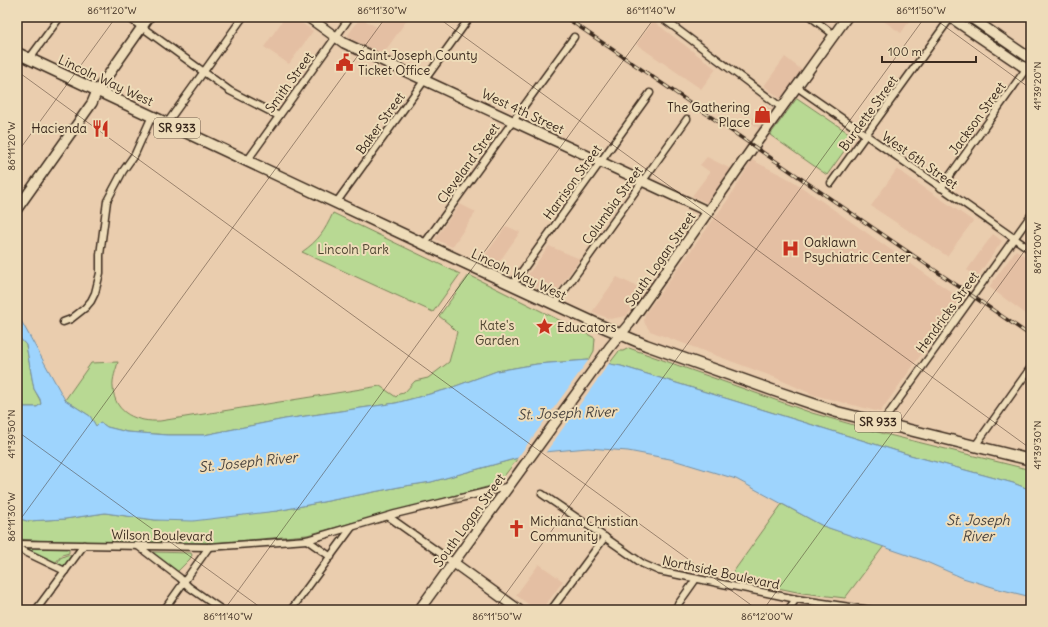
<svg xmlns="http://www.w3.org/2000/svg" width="1048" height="627" viewBox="0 0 1048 627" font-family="Delius,sans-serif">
	<rect width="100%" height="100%" fill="#eacdae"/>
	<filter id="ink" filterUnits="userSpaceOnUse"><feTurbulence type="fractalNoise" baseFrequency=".025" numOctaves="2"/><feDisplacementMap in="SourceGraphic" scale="8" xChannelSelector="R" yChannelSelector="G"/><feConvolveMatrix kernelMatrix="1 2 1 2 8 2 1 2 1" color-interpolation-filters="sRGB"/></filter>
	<g filter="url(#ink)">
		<g fill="#e4bfa3">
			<path d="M285,17H293L313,31L289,64L264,47Z"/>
			<path d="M393,17H409L383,54L349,38L348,35L360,18L377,27L383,19L389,22Z"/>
			<path d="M878,17H912L901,33Z"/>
			<path d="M653,21L716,69L701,89L636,44Z"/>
			<path d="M785,57L803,71L781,99L764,86Z"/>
			<path d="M764,104L772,110L771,114L760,129L750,122Z"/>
			<path d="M707,157L731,169L707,203L692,196L710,172L700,165Z"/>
			<path d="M752,160L793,181L961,299L880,412L814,395L774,377L650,331L645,324L644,320L645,314L729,198Z"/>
			<path d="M897,169L973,221L947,256L871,206Z"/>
			<path d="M460,204L476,212L452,247L435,239Z"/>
			<path d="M506,226L520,232L495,268L481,261Z"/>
			<path d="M993,234L1002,241L977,277L967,270Z"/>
			<path d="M549,246L580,259L554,295L526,282L525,281L527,276Z"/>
			<path d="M1016,250L1031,261V314L1029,316L989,287Z"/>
			<path d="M617,277L644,290L626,316L610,319L592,312Z"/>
			<path d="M539,564L563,581L542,610H536L516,595Z"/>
		</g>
		<g fill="#b8d993" stroke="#7a8258">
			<path d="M797,98L853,136L852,140L827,175L770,135Z"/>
			<path d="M333,213L460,274L433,312L302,252C319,240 324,232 333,213Z"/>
			<path d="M469,275L595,338L594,351L589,360L537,364L497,371L445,390L396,403L285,419L204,435H168L127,432L107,427L100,422L96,426L90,416L65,400L91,363L118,362C116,370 112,379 113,387C114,414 137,422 160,421L380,386L396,397L399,394L404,393L415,381L428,378L449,362L457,332L449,324L439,316Z"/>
			<path d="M17,335L26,345L34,389L40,400L41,404L37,407H17Z"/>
			<path d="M629,348L812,413L885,434L1031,470V490L1013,483L910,455L621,366L609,364L619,351H623Z"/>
			<path d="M518,458L498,484L307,535L214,543L48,541L17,539V518L27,521L65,519L105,513L155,520L277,511L399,487L431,482Z"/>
			<path d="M782,504L823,526L884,546L845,598L802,593L729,578Z"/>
			<path d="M29,548H69V553L62,555L55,563L27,550Z"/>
			<path d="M153,552L191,553L192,555L190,559L177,572L152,553Z"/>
			<path d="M67,555H72L64,566L57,564L60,558Z"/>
		</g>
		<path fill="#9ed4fd" stroke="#7690a4" d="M17,315L19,317L65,400L90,416L96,426L100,422L107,427L127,432L168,435H204L285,419L396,403L445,390L497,371L537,364L589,360L621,366L910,455L1013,483L1031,490V597L999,589L963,578L922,560L823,526L736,479L670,459L628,451L588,448L544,452L518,458L431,482L399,487L277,511L193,521L155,520L105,513L65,519L27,521L17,518V407H37L41,404L40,399L34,389L26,345L17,335Z"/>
		<path fill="#eacdae" d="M590,358L610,362L544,455L516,460Z"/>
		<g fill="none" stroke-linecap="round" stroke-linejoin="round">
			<defs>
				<g id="street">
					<path d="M128,17L230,91L279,116"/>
					<path d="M661,17L782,108"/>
					<path d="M811,17L834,35"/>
					<path d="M29,59L60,17"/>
					<path d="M797,87L1031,250"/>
					<path d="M167,123L243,17"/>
					<path d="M247,161L350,17"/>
					<path d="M831,183L951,17"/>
					<path d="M941,188L1031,62"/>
					<path d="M336,203L470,17"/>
					<path d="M424,244L574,37"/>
					<path d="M512,285L650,93"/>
					<path d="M554,305L687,119"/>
					<path d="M63,322L71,319L85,308L91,301L95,293L100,273V255L107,201L123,171L135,154L152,116"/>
					<path d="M882,423L1031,215"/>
					<path d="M975,446L1031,367"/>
					<path d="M542,494L586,524L643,564L659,571L796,599L870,610"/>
					<path d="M389,517L454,563"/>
					<path d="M307,540L331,557"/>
					<path d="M17,544L209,547L307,540L395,514L510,486"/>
					<path d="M138,546L180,578L189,587L222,610"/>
					<path d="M17,548L65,571"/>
					<path d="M36,610L84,545"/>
					<path d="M164,610L209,547"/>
					<path d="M291,610L352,527"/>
					<path d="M551,610L605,537"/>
					<path d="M674,610L696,579"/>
					<path d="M788,610L796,599"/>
				</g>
				<g id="secondary">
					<path d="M308,17L344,43L709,212"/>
					<path d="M950,17L1031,72"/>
					<path d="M970,17L1031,59"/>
					<path d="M17,209L92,103L97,91L149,17"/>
					<path d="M454,563L519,610"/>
					<path d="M419,610L610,347L630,323L754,146L847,17"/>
				</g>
				<path id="primary" d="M17,53L424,244L608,329L646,345L772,390L837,412L1031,460"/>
			</defs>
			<use href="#street" stroke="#3b2a1e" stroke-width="9"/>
			<use href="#secondary" stroke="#3b2a1e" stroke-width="12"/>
			<use href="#primary" stroke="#3b2a1e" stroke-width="13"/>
			<use href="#street" stroke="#eedcb9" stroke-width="6"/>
			<use href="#secondary" stroke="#eedcb9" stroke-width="9"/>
			<use href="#primary" stroke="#eedcb9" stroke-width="10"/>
			<defs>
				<path id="rail" d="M565,17L1031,336"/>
			</defs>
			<use href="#rail" stroke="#3b2a1e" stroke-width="3.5"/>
			<use href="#rail" stroke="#eedcb9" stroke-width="2" stroke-dasharray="6" stroke-linecap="butt"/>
		</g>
		<defs><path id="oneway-solid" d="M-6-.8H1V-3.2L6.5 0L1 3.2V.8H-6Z"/></defs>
		<use fill="#94836c" href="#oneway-solid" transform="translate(458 499) rotate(166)"/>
	</g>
	<path fill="none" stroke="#3b2a1e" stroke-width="1" stroke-opacity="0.45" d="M437,17L1031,449M932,17L1031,89M17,71L758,610M17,153L116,17M17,431L264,610M17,524L386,17M224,610L655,17M494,610L925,17M763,610L1031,242"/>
	<defs>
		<symbol id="civic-bare" viewBox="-9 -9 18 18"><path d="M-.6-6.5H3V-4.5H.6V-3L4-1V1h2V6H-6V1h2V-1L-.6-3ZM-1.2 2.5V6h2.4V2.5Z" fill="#c8321e" stroke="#eedcb9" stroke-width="2.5" paint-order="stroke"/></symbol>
		<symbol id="shop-bare" viewBox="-9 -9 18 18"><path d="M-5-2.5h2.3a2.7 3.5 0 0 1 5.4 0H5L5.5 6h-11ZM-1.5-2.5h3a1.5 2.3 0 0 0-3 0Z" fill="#c8321e" stroke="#eedcb9" stroke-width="2.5" paint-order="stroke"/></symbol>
		<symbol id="restaurant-bare" viewBox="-9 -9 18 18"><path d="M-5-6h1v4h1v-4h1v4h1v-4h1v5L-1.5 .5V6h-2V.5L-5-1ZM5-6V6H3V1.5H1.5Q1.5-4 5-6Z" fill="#c8321e" stroke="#eedcb9" stroke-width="2.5" paint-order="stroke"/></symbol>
		<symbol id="hospital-bare" viewBox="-9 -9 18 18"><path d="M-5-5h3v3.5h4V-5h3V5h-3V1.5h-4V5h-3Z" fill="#c8321e" stroke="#eedcb9" stroke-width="2.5" paint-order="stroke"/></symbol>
		<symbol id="sight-bare" viewBox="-9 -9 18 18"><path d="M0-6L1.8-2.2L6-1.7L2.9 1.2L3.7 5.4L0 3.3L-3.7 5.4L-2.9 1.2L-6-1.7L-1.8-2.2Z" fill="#c8321e" stroke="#eedcb9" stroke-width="2.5" paint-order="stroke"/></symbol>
		<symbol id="church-bare" viewBox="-9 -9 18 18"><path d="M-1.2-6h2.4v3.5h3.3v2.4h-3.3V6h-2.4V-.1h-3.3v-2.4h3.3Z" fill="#c8321e" stroke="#eedcb9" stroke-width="2.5" paint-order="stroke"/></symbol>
	</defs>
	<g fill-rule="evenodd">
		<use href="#civic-bare" x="332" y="50" width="25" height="25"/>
		<use href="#shop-bare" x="750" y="102" width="25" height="25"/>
		<use href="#restaurant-bare" x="88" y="116" width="25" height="25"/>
		<use href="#hospital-bare" x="778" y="236" width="25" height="25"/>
		<use href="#sight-bare" x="532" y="314" width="25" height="25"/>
		<use href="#church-bare" x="504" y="516" width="25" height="25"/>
	</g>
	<g text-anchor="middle" stroke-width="4" stroke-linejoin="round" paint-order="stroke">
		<g fill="#eedcb9" stroke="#715f4c" stroke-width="1">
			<rect x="154" y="118" width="46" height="20" rx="3"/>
			<rect x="855" y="412" width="46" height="20" rx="3"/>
		</g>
		<g font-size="12" font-weight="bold" fill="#3b2a1e">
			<text x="177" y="132">SR 933</text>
			<text x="878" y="426">SR 933</text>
		</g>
		<g font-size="13" fill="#3b2a1e" stroke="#eedcb9" text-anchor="start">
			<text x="358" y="60">Saint Joseph County<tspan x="358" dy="15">Ticket Office</tspan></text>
			<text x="750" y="112" text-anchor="end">The Gathering<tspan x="750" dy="15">Place</tspan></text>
			<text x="87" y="133" text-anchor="end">Hacienda</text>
			<text x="804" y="247">Oaklawn<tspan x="804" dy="15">Psychiatric Center</tspan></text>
			<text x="557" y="332">Educators</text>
			<text x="530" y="526">Michiana Christian<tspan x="530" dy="15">Community</tspan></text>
		</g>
		<g font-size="13" fill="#3b2a1e" stroke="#eedcb9">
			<text transform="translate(106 80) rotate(25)" y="5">Lincoln Way West</text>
			<text transform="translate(289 82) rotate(-54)" y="5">Smith Street</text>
			<text transform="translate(523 111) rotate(25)" y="5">West 4th Street</text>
			<text transform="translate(868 113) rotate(-54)" y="5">Burdette Street</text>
			<text transform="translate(977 118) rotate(-54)" y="5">Jackson Street</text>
			<text transform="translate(380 123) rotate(-54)" y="5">Baker Street</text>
			<text transform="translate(920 160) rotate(35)" y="5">West 6th Street</text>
			<text transform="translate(468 163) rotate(-54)" y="5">Cleveland Street</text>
			<text transform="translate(572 182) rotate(-54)" y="5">Harrison Street</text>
			<text transform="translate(612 205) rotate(-54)" y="5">Columbia Street</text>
			<text transform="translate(660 259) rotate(-55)" y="5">South Logan Street</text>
			<text transform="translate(519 274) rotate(25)" y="5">Lincoln Way West</text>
			<text transform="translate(947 312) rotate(-54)" y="5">Hendricks Street</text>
			<text transform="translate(469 520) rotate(-54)" y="5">South Logan Street</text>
			<text transform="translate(162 535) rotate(1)" y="5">Wilson Boulevard</text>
			<text transform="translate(721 572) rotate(12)" y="5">Northside Boulevard</text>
		</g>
		<g font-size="13" fill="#4e4430" stroke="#eedcb9">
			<text x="353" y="254">Lincoln Park</text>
			<text x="497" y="330">Kate's<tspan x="497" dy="15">Garden</tspan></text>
		</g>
		<g font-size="14" font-style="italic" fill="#4a443f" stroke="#eedcb9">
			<text transform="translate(567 413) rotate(-2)" y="5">St. Joseph River</text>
			<text transform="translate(248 462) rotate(-6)" y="5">St. Joseph River</text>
			<text x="978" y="525">St. Joseph<tspan x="978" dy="16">River</tspan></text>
		</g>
	</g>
	<rect width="1048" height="627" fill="none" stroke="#eedcb9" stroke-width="44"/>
	<path d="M882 56v6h94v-6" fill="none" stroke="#3b2a1e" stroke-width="2"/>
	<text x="888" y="56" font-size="12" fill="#3b2a1e" stroke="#eedcb9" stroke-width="3" paint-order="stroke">100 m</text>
	<rect x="22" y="22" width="1004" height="583" fill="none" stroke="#3b2a1e" stroke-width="1.5"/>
	<g font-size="10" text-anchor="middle" fill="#3b2a1e">
		<text x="112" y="14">86°11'20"W</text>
		<text x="382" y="14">86°11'30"W</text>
		<text x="651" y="14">86°11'40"W</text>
		<text x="921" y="14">86°11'50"W</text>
		<text transform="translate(1037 86) rotate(-90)" y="4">41°39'20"N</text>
		<text transform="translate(11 146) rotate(-90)" y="4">86°11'20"W</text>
		<text transform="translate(1037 248) rotate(-90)" y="4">86°12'00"W</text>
		<text transform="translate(11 434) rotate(-90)" y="4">41°39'50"N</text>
		<text transform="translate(1037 445) rotate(-90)" y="4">41°39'30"N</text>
		<text transform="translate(11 517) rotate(-90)" y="4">86°11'30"W</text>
		<text x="228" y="620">86°11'40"W</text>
		<text x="497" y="620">86°11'50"W</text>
		<text x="767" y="620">86°12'00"W</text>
	</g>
</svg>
